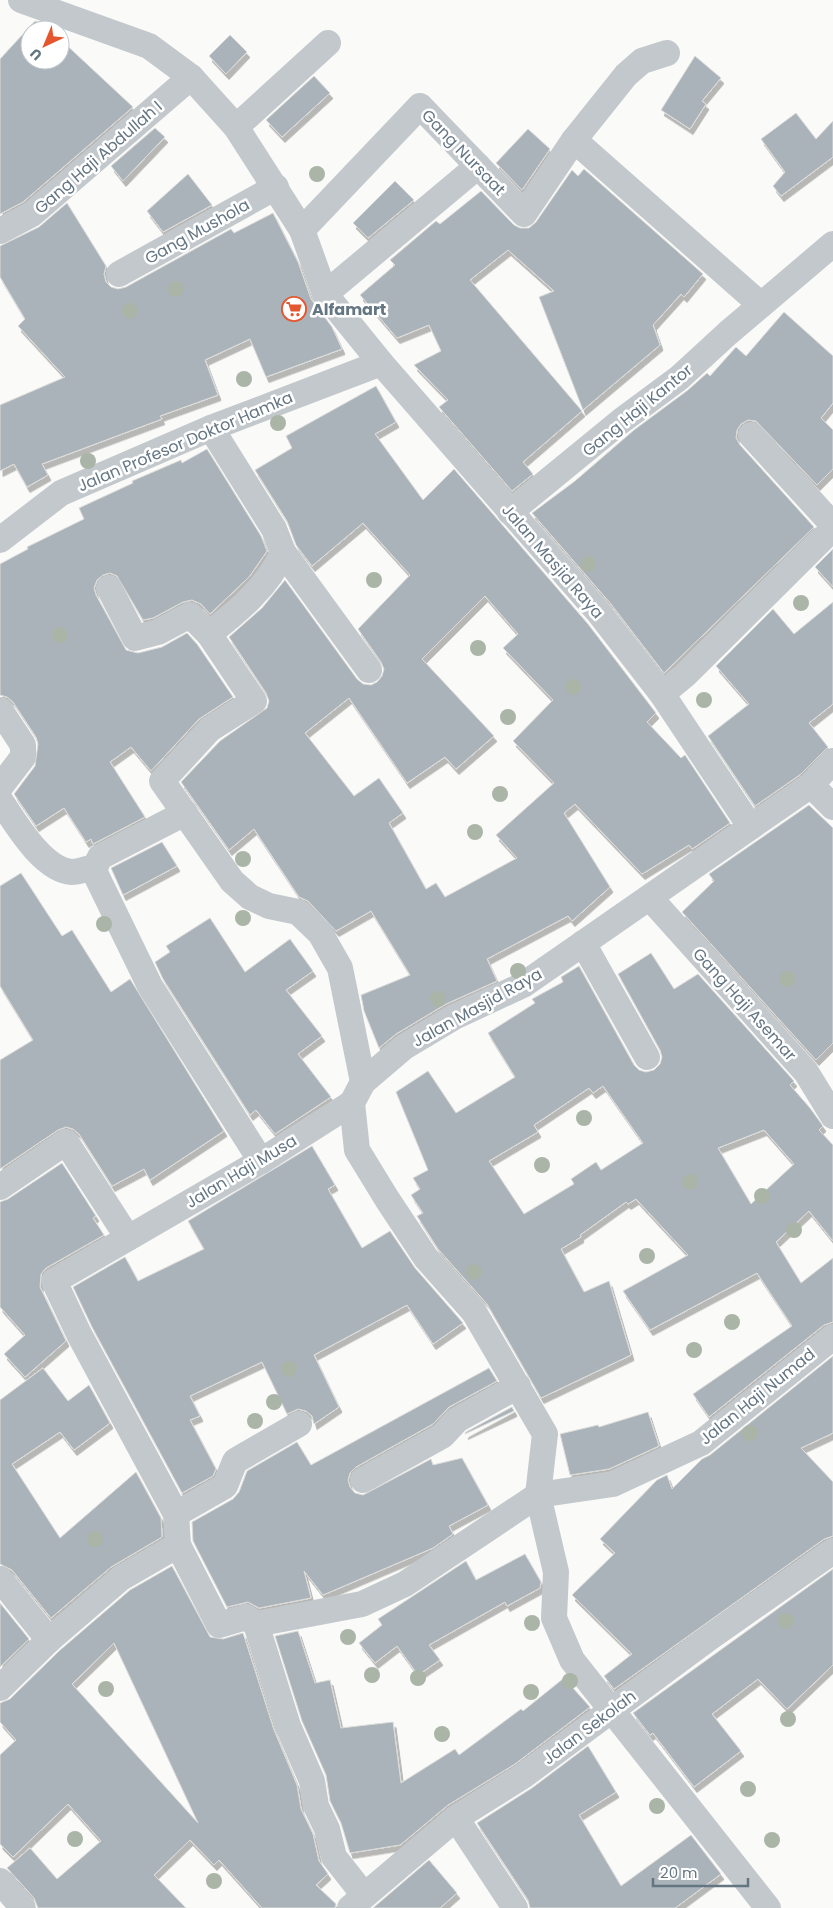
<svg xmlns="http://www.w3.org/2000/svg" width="833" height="1908" viewBox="0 0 833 1908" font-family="Poppins,sans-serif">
	<defs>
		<filter id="shadow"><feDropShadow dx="3" dy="5.5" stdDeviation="0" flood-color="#0004"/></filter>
	</defs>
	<rect width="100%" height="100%" fill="#fafaf8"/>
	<g fill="#aab3b9" stroke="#dcdcda" fill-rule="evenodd" filter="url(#shadow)">
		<path d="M35,21L44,24L50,30H30V60H60V39L133,107L23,202L0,214V59Z"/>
		<path d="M230,35L247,52L226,74L209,56Z"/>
		<path d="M695,56L721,78L702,101L706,104L690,129L661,110Z"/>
		<path d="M314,76L330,93L282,137L266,120Z"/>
		<path d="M796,113L816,139L833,121V157L781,196L773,186L785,172L761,139Z"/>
		<path d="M155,128L165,137L123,181L111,166Z"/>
		<path d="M528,129L550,149L522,190L496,163Z"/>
		<path d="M584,169L703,274L684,297L681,294L653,325L660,345L583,410L539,297L554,291L508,250L470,280L582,411L523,462L533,474L512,491L439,407L448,400L414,365L441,351L429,325L397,338L360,295L395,265L390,260L436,221L440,224L481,191L514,225L520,228H529L536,222L572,170L578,176Z"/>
		<path d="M188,174L212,205L163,232L147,211Z"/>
		<path d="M395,181L414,200L368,238L353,223Z"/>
		<path d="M67,203L106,266L104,274L106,282L111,287L118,289L126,287L231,229L234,233L273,213L298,262L311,299L332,327L342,349L266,377L250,339L205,360L218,395L160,416L162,419L42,464L48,475L27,487L14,464L0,471V405L65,377L18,326L25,319L0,277V246L39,227Z"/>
		<path d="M784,312L833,356V403L821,418L833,430V469L817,485L756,421L748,420L741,424L737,430L736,438L740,445L814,527L664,673L611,604L532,513L575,481L634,430L688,390L707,373L710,376L736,347L746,356Z"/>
		<path d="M376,386L396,422L375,434L423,500L454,469L588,624L656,713L647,722L681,758L685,755L730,823L692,849L689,845L642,874L575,804L564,813L610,887L572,921L568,916L487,959L497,981L446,1004L396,1034L379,1048L364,1011L361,995L410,975L371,911L336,931L308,901L299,897L254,829L229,850L181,782L220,741L267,708L269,701L266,693L229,637L262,608L285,580L357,679L363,684L371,685L377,682L382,676L384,669L381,662L358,629L410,575L363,523L312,566L296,545L287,521L255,470L292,448L286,436ZM485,596L518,634L503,648L553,700L513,741L554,783L496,835L517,858L445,897L436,883L426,889L389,823L403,813L379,778L354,796L305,733L349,698L407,783L445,757L456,769L494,736L422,659Z"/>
		<path d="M207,449L261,536L267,551L249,577L210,614L201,604L192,600L183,602L153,618L143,620L117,576L110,573L103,575L97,580L94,588L96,595L126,650L138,653L162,647L187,633L197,644L233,697L199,719L151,771L131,747L110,762L145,817L93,844L91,839L86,842L64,808L36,826L14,794L35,766L38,744L36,737L13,702L7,697L0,695V564L28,549L27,547L84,519L79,508L133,483L132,481L181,460L182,463Z"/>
		<path d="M833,549V587L815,567Z"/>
		<path d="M833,602V704L809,723L828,747L801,774L755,806L708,736L749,704L716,666L773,609L794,634Z"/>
		<path d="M809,805L833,828V1043L816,1060L682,912L714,881L709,874Z"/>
		<path d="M162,842L177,866L123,895L111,868Z"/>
		<path d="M21,873L62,936L72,930L111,992L130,979L224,1131L150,1180L144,1169L112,1186L79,1134L73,1129L66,1127L58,1130L0,1169V1060L33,1040L0,986V886Z"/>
		<path d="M210,918L245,972L290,939L313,971L286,990L322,1036L298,1054L331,1097L275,1134L256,1110L250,1115L163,979L155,962L170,952L166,946Z"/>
		<path d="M651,953L674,989L698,974L794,1081L790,1085L810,1108L823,1126L819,1130L833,1145V1241L809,1211L776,1242L801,1283L833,1258V1322L824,1325L709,1417L693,1394L792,1326L757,1273L650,1330L623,1291L688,1255L636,1199L628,1204L626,1202L580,1235L581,1237L561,1249L584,1292L609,1281L631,1355L541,1398L487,1304L438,1249L417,1216L423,1213L411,1195L420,1189L413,1178L428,1170L396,1092L428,1071L456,1113L515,1077L488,1033L535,1003L532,999L563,982L561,977L579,966L634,1065L639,1070L646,1072L654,1070L660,1064L662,1057L660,1050L618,974ZM603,1086L643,1143L601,1170L596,1162L571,1179L574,1184L524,1214L489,1161L538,1132L534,1125L589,1088L593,1093ZM764,1130L794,1164L751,1204L718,1148Z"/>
		<path d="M312,1146L335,1185L328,1189L362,1248L390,1231L415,1268L463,1323L433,1344L407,1305L314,1355L339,1407L314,1424L312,1416L306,1411L298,1409L287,1414L262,1362L190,1396L200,1416L190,1420L216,1469L213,1476L182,1493L92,1327L73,1287L125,1257L138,1281L204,1249L188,1221Z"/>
		<path d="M62,1163L96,1216L93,1218L104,1235L46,1268L41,1274L40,1287L66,1341L25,1377L4,1354L25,1335L0,1307V1202L8,1199Z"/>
		<path d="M833,1356V1433L801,1448L833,1482V1536L824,1539L614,1689L604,1676L632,1654L572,1595L615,1553L600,1539L657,1480L667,1475L672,1489L702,1459L710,1455Z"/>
		<path d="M43,1368L68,1401L89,1385L110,1423L74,1450L60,1432L12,1464L60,1538L136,1472L161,1518L162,1537L111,1567L51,1618L12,1570L0,1564V1400Z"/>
		<path d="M489,1368L497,1381L449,1407L433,1424L356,1467L350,1473L348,1480L350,1487L355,1493L363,1495L431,1459L433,1465L462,1458L488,1505L449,1526L453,1534L433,1548L323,1595L304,1571L311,1598L259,1608L248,1602L227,1607L193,1541L192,1522L233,1499L239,1492L247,1471L297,1442L311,1465Z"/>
		<path d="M512,1407L514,1411L465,1434L466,1432Z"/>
		<path d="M648,1412L659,1446L609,1469L570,1475L560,1434L598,1425L599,1427Z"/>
		<path d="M525,1554L541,1582L540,1588L507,1606L505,1602L429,1645L440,1660L418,1675L397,1646L375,1663L359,1643L382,1625L378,1619L466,1561L476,1580Z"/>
		<path d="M172,1566L210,1637L223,1639L243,1633L274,1730L297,1785L301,1809L313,1834L319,1861L328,1874L316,1885L336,1904L335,1908H262L219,1860L214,1865L190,1840L154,1875L186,1908H38L34,1898L7,1868L30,1848L57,1879L101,1841L68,1804L13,1857L0,1844V1755L16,1740L0,1722V1703L10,1699L59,1651L130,1590ZM114,1643L198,1823L72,1684Z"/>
		<path d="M833,1569V1665L787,1709L758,1679L712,1714L741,1751L694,1787L653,1733L650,1735L633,1713Z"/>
		<path d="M0,1603L29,1639L0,1667Z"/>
		<path d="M298,1631L315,1683L330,1680L341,1728L393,1722L401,1783L455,1749L459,1755L521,1709L523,1711L564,1678L590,1707L515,1764L448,1805L405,1841L400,1845L350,1853L341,1823L330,1801L326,1775L302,1721L275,1636Z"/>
		<path d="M588,1746L616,1792L579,1815L621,1886L691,1835L721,1874L675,1908H530L528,1900L477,1823L532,1788Z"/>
		<path d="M429,1860L457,1893L440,1908H373Z"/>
	</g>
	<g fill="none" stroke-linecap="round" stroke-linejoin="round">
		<g stroke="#c3c8cc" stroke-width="26">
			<path d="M21,0L149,46L191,77L236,127L302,230L325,294L381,363L600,614L662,694L750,826"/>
			<path d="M236,127L328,43"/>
			<path d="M574,140L761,305"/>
			<path d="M302,230L420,106L524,214L574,140L626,75L642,61L667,53"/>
			<path d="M0,231L32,214L191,77"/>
			<path d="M119,274L276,187"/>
			<path d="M325,294L478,166"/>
			<path d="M211,428L274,529L283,552L369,670"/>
			<path d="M751,435L833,525"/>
			<path d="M510,512L621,421L679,378L728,333L833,244"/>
			<path d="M0,540L61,493L211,428L381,363"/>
			<path d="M109,588L135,638L158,632L190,615L209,634C237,612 269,586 283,552"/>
			<path d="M209,634L254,701L210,729L162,781L232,881L250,897L269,906L298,912L320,933L340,968L363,1082"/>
			<path d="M662,694L685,675L822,539"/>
			<path d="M0,710L23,745V757L0,787"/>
			<path d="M811,785L833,807"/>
			<path d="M0,800C15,822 42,870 72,872C79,872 88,868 95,867"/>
			<path d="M185,813L100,857L95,867L96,875L150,986L261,1161"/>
			<path d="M650,898L806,1072L833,1116"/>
			<path d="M583,943L647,1057"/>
			<path d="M352,1103L261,1161L54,1281L79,1334L176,1514L178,1545L219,1625L246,1617L256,1624L362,1604L405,1584L538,1495L613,1484L701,1443L833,1337"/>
			<path d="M0,1187L66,1142L128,1238"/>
			<path d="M363,1480L442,1436L457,1420L518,1386"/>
			<path d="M176,1514L225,1486L235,1461L299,1424"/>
			<path d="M0,1579L49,1640"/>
			<path d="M256,1624L288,1726L312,1781L316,1806L327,1829L334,1857L364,1895"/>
			<path d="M0,1688L49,1640L121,1578L178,1545"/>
			<path d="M456,1818L515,1908"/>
			<path d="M0,1881L23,1908"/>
			<path d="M350,1908L456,1818L523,1776L709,1638L833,1551"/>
			<path d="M768,1908L572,1660L554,1618L556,1572L538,1495L545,1434L474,1312L426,1258L387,1199L357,1150L352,1103L363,1082L404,1047L454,1017L523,985L811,785L833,761"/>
		</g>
	</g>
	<g fill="#aab4a7">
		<circle cx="317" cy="174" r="8"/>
		<circle cx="176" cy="289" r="8"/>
		<circle cx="130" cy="311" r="8"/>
		<circle cx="244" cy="379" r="8"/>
		<circle cx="278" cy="423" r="8"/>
		<circle cx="88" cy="461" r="8"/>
		<circle cx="588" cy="564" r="8"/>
		<circle cx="374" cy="580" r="8"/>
		<circle cx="801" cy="603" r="8"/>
		<circle cx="60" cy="635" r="8"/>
		<circle cx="478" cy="648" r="8"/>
		<circle cx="573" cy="687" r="8"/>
		<circle cx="704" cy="700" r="8"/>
		<circle cx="508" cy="717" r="8"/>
		<circle cx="500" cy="794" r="8"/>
		<circle cx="475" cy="832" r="8"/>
		<circle cx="243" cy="859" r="8"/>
		<circle cx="243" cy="918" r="8"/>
		<circle cx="104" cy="924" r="8"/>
		<circle cx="518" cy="971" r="8"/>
		<circle cx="787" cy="979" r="8"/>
		<circle cx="438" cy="999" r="8"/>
		<circle cx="584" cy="1118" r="8"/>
		<circle cx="542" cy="1165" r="8"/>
		<circle cx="690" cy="1182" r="8"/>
		<circle cx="762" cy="1196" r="8"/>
		<circle cx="794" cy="1230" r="8"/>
		<circle cx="647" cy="1256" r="8"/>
		<circle cx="474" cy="1272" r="8"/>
		<circle cx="732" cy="1322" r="8"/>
		<circle cx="694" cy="1350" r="8"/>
		<circle cx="289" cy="1369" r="8"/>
		<circle cx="274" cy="1402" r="8"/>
		<circle cx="255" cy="1421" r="8"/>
		<circle cx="750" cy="1433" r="8"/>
		<circle cx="95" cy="1539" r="8"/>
		<circle cx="786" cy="1621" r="8"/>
		<circle cx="532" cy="1623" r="8"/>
		<circle cx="348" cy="1637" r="8"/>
		<circle cx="372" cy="1675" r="8"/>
		<circle cx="418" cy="1678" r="8"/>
		<circle cx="570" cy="1681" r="8"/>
		<circle cx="106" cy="1689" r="8"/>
		<circle cx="531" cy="1692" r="8"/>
		<circle cx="788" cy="1719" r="8"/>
		<circle cx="442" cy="1734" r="8"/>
		<circle cx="748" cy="1789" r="8"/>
		<circle cx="657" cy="1806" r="8"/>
		<circle cx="75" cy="1839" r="8"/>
		<circle cx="772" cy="1840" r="8"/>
		<circle cx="214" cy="1881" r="8"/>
	</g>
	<defs>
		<symbol id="supermarket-ring" viewBox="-11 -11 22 22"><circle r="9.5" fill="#fff" stroke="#e4572e" stroke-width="1.5"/><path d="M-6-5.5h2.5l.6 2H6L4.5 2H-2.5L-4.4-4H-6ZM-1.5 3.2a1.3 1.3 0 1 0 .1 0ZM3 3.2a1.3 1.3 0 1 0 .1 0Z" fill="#e4572e"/></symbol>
	</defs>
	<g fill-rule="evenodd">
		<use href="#supermarket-ring" x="280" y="295" width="28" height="28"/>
	</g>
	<g text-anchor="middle" stroke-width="5" stroke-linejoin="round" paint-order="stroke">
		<g font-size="16" fill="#657683" stroke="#fff">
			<text transform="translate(464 152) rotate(46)" y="6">Gang Nursaat</text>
			<text transform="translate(98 157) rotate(-41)" y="6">Gang Haji Abdullah I</text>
			<text transform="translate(197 231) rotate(-29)" y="6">Gang Mushola</text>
			<text transform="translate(637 410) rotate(-39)" y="6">Gang Haji Kantor</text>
			<text transform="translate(185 441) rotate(-23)" y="6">Jalan Profesor Doktor Hamka</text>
			<text transform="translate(553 561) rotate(49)" y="6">Jalan Masjid Raya</text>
			<text transform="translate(745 1004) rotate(48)" y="6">Gang Haji Asemar</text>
			<text transform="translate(477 1007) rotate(-29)" y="6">Jalan Masjid Raya</text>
			<text transform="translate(241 1171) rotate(-31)" y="6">Jalan Haji Musa</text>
			<text transform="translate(757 1396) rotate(-39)" y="6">Jalan Haji Numad</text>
			<text transform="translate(589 1727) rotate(-37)" y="6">Jalan Sekolah</text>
		</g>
		<g font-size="16" font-weight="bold" fill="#657683" stroke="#fff" text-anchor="start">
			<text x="312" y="315">Alfamart</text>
		</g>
	</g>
	<g transform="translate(45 45) rotate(224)"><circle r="24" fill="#ffffff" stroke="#c1c8cd"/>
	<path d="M0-4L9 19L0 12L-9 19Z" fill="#e4572e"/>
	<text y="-8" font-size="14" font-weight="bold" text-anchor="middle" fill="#657683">U</text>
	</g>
	<path d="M653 1878v8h95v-8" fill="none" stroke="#657683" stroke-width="2.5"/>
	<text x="660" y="1878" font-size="15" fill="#657683" stroke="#ffffff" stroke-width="4" paint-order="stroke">20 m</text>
</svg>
